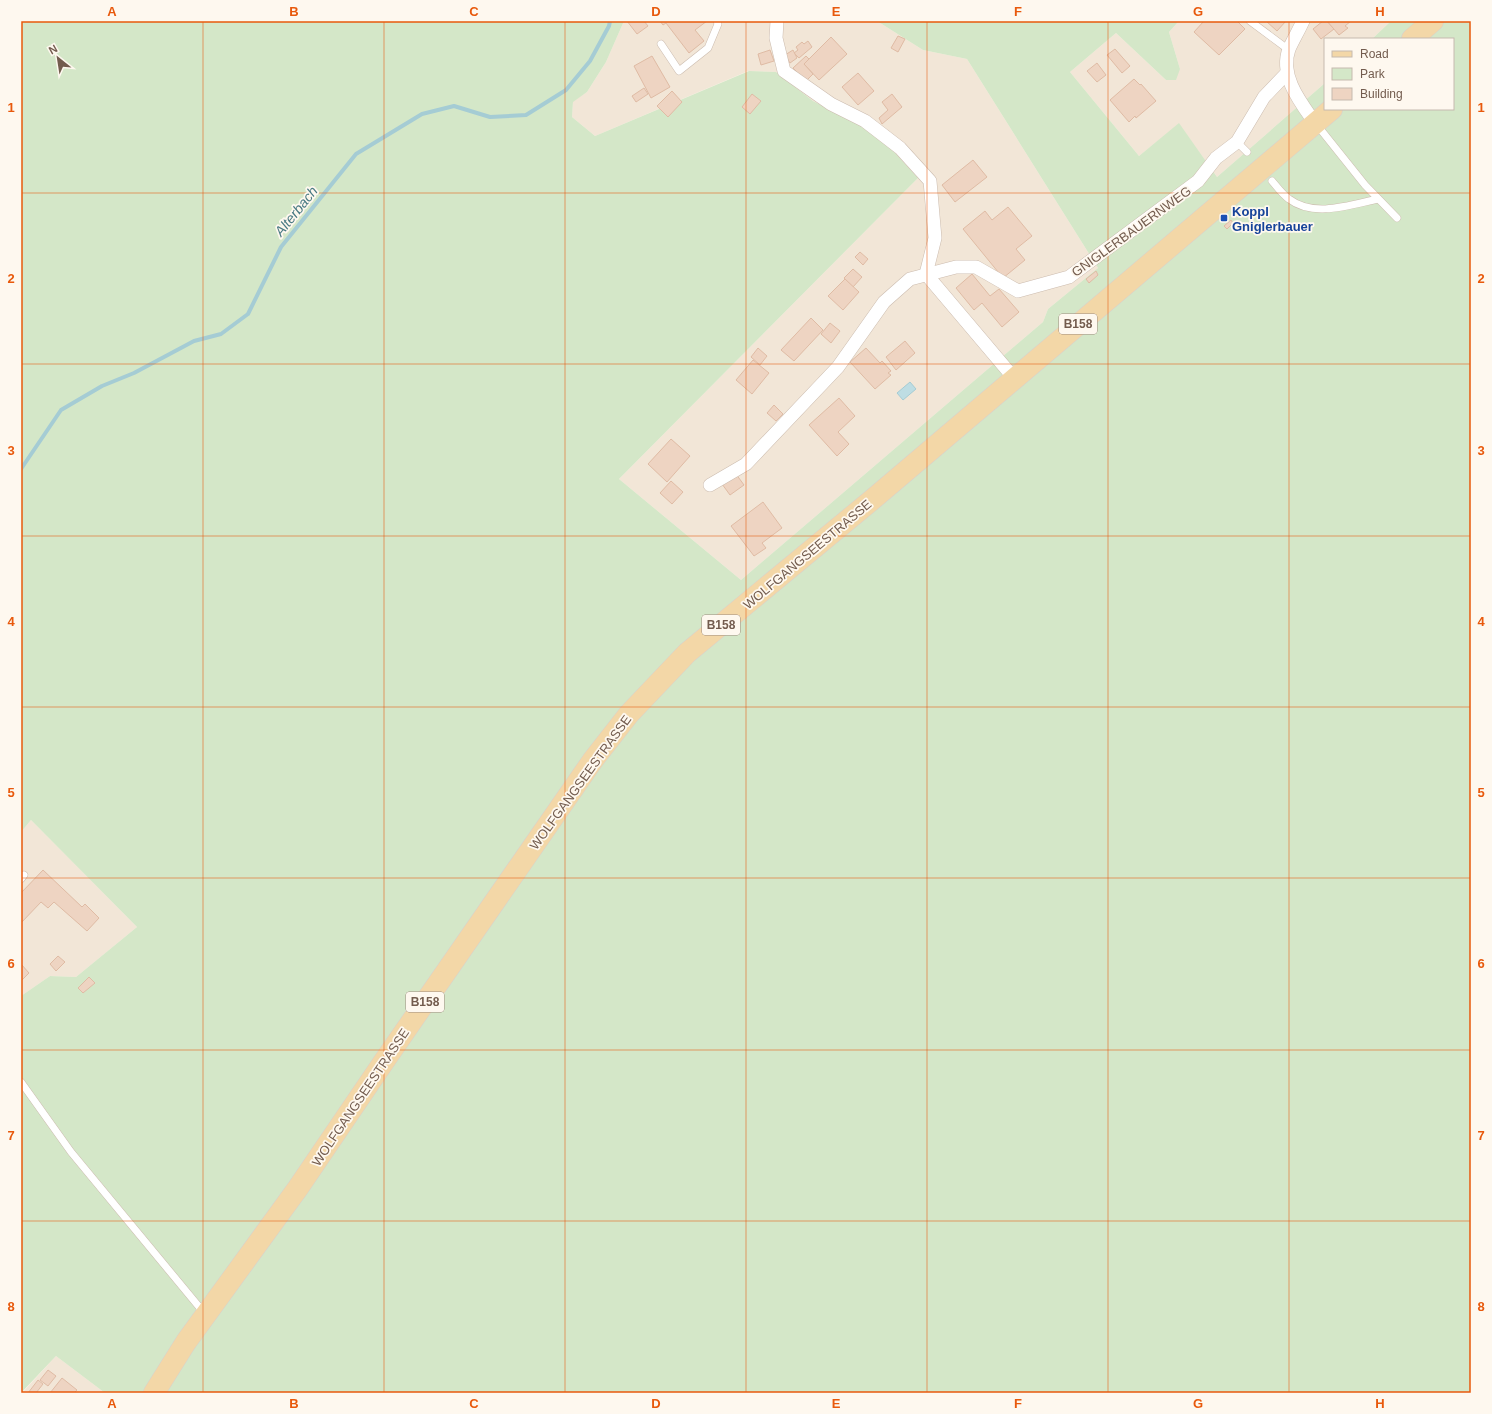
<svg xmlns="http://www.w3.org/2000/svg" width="1492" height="1414" viewBox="0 0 1492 1414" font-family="Helvetica,sans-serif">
	<rect width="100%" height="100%" fill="#fbf4e8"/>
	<g fill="#f2e6d7">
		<path d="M624,21H877L923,50L967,59L1098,268L1048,309L1043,322L741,580L619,479L918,178L878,134L813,101L776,72L748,71L595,136L572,117L573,101L587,92L606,62Z"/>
		<path d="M1179,21H1391L1372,39H1325V83L1217,177L1179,124L1139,156L1070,72L1116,33L1166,80L1180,69L1169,32Z"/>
		<path d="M31,820L137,927L76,977L50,976L21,996V832Z"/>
		<path d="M56,1356L105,1393H22Z"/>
	</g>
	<path fill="#d4e7c8" d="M21,21H624L606,62L587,92L573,102L572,117L595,136L749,71L776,72L813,101L878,134L918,178L619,479L741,580L1043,322L1048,309L1098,268L967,59L923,50L877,21H1179L1169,32L1180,69L1176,80H1166L1116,33L1070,72L1139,156L1179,123L1217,177L1325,83V109H1453V39H1372L1391,21H1471V1393H105L56,1356L21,1393V996L50,976L76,977L137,927L31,820L21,832Z"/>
	<path fill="#bedde3" stroke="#a5ccd4" d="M910,382L916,389L903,400L897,393Z"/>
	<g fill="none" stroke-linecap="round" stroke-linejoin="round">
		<path stroke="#a5ccd4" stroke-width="4" d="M21,469L61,410L102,386L134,373L194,341L221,334L248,314L281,247L356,154L422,114L454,106L490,117L526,115L566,90L590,61L609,26L610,21"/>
	</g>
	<g fill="#eed4c2" stroke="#dfbba4">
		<path d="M627,21H644L648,26L637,34Z"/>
		<path d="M660,21H707L695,30L704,41L689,53L666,23L663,25Z"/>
		<path d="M1204,21H1237L1245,29L1219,55L1194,32Z"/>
		<path d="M1266,21H1286L1277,31Z"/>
		<path d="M1323,21H1327L1334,29L1321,39L1313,29Z"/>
		<path d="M1327,21H1351L1345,26L1348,28L1339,35Z"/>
		<path d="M898,36L905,39L898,52L891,48Z"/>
		<path d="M831,37L847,54L819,80L804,64Z"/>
		<path d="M808,41L812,47L799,58L794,53L798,50L796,47L802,42L804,44Z"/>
		<path d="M1115,49L1130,66L1122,73L1107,55Z"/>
		<path d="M770,50L774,61L761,65L758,54Z"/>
		<path d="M793,50L797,58L790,63L785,55Z"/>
		<path d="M652,56L670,87L651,98L634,66Z"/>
		<path d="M806,56L809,59L804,64L813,74L806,81L793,68Z"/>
		<path d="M1097,63L1106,75L1097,82L1087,71Z"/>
		<path d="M858,73L874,91L858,105L842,87Z"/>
		<path d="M1134,79L1140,85L1141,84L1156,101L1136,118L1135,116L1129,122L1110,100Z"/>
		<path d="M644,88L648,94L636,102L632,96Z"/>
		<path d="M672,91L682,102L668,117L657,106Z"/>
		<path d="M752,94L761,101L750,114L742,107Z"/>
		<path d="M892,94L902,107L882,124L879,118L888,110L882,102Z"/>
		<path d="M973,160L987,177L955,202L942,185Z"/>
		<path d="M1008,207L1032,236L1016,249L1025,260L1003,278L963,229L985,211L992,220Z"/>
		<path d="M1231,220L1233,223L1227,229L1224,226Z"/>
		<path d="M860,252L868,259L863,265L855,257Z"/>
		<path d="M853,269L862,277L853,287L844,278Z"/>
		<path d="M1096,271L1098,275L1089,283L1086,279Z"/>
		<path d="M972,274L990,296L999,289L1019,312L1002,327L982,303L974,310L956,288Z"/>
		<path d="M845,279L859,292L843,310L828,296Z"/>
		<path d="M811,318L823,330L794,361L781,350Z"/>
		<path d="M830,323L840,331L831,343L821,334Z"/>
		<path d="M905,341L915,353L896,370L886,357Z"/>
		<path d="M758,348L767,356L760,365L751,357Z"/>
		<path d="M866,348L880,363L882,361L891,371L888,373L891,375L875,389L850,362Z"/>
		<path d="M753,360L769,373L752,394L736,380Z"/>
		<path d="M839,398L855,416L838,432L849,444L837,456L809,425Z"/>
		<path d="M774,405L783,414L776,421L767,413Z"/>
		<path d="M671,439L690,456L667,482L648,464Z"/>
		<path d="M736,474L744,485L730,495L722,484Z"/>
		<path d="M671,481L683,492L672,504L660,493Z"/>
		<path d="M763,502L782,528L762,543L766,548L754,556L731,526Z"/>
		<path d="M43,870L82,907L85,904L99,918L87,931L54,902L48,908L41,902L21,923V893Z"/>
		<path d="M58,956L65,962L56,971L50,964Z"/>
		<path d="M21,964L29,973L21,981Z"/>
		<path d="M89,977L95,983L83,993L78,988Z"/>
		<path d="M48,1370L56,1376L48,1386L40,1380Z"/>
		<path d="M62,1378L77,1390L74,1393H50Z"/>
		<path d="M38,1380L43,1384L36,1393H28Z"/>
	</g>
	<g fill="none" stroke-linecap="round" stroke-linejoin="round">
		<defs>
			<g id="service">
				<path d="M1250,21L1289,50"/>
				<path d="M661,44L679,71L708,48L718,24L717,21"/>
				<path d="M1317,125L1365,185L1397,218"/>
				<path d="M1237,142L1247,152"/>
				<path d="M1272,181C1277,187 1283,195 1289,199C1314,218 1350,205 1378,199"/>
				<path d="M21,879L24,875"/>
				<path d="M21,1082L71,1152L205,1314"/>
			</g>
			<g id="minor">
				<path d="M777,21L776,38L784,71L831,104L865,121L900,148L930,181L935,238L926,274L1014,378"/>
				<path d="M1303,21C1299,30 1293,40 1289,49C1279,76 1301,103 1315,123"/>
				<path d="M710,485L746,464L838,367L884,302L910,279L956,267H976L1018,291L1069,277L1198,181L1216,158L1237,142L1264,97L1287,73"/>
			</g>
			<g id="primary">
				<path d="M1412,39L1433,21"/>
				<path d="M154,1393L186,1342L298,1188L387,1057L593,760L629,714L687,653L873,499L1332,109"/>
			</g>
		</defs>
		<use href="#service" stroke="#ccbcaf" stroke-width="8"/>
		<use href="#minor" stroke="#ccbcaf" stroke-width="14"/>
		<use href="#primary" stroke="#d8d1cd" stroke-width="22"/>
		<use href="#service" stroke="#fff" stroke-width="7"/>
		<use href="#minor" stroke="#fff" stroke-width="13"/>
		<use href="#primary" stroke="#f3d7a7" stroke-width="21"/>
	</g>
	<path fill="none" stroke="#e8590c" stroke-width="1" stroke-opacity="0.55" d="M203,21V1393M384,21V1393M565,21V1393M746,21V1393M927,21V1393M1108,21V1393M1289,21V1393M21,193H1471M21,364H1471M21,536H1471M21,707H1471M21,878H1471M21,1050H1471M21,1221H1471"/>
	<rect fill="#1a4fb4" stroke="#fef8ef" stroke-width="1.5" x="1220" y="214" width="8" height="8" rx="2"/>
	<g text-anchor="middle" stroke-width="3.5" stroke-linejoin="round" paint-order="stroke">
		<g fill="#fef8ef" stroke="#9d8b7e" stroke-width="1">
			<rect x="1059" y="314" width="38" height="20" rx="3"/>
			<rect x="702" y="615" width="38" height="20" rx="3"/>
			<rect x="406" y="992" width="38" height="20" rx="3"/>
		</g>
		<g font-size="12" font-weight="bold" fill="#735c4e">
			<text x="1078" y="328">B158</text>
			<text x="721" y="629">B158</text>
			<text x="425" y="1006">B158</text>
		</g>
		<g font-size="13" font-weight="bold" fill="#164399" stroke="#fef8ef" text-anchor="start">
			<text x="1232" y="216">Koppl<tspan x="1232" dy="15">Gniglerbauer</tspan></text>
		</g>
		<g font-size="13" fill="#735c4e" stroke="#fef8ef">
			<text transform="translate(1131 231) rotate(-36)" y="5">GNIGLERBAUERNWEG</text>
			<text transform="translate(807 554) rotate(-40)" y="5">WOLFGANGSEESTRASSE</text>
			<text transform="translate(580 782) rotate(-54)" y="5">WOLFGANGSEESTRASSE</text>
			<text transform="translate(360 1097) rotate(-56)" y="5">WOLFGANGSEESTRASSE</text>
		</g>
		<g font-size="14" font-style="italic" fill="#4a7a84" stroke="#fef8ef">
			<text transform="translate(296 211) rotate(-51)" y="5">Alterbach</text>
		</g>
	</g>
	<rect width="1492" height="1414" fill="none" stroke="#fef8ef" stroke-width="44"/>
	<rect x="1324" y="38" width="130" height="72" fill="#fef8ef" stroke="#c6baaf"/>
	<rect x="1332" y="51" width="20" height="6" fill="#f3d7a7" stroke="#c6baaf"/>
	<text x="1360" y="58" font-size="12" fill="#735c4e">Road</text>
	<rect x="1332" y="68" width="20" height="12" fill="#d4e7c8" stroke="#c6baaf"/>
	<text x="1360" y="78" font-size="12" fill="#735c4e">Park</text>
	<rect x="1332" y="88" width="20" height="12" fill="#eed4c2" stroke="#c6baaf"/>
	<text x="1360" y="98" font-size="12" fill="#735c4e">Building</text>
	<g transform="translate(58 58) rotate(330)" stroke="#fef8ef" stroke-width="3" paint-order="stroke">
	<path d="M0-3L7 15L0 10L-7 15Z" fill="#735c4e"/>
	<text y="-6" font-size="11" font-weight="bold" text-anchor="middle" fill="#735c4e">N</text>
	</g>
	<rect x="22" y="22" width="1448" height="1370" fill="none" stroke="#e8590c" stroke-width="1.5"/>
	<g font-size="13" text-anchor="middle" font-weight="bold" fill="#e8590c">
		<text x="112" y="16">A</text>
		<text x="294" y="16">B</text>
		<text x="474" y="16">C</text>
		<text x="656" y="16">D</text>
		<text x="836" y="16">E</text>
		<text x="1018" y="16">F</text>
		<text x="1198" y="16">G</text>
		<text x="1380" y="16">H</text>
		<text x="11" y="112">1</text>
		<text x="1481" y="112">1</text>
		<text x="11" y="283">2</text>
		<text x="1481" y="283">2</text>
		<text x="11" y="455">3</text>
		<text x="1481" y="455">3</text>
		<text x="11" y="626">4</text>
		<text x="1481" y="626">4</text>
		<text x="11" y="797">5</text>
		<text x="1481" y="797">5</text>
		<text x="11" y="968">6</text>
		<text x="1481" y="968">6</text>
		<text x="11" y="1140">7</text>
		<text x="1481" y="1140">7</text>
		<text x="11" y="1311">8</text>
		<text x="1481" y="1311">8</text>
		<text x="112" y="1408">A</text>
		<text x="294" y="1408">B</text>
		<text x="474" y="1408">C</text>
		<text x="656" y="1408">D</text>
		<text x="836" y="1408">E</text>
		<text x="1018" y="1408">F</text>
		<text x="1198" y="1408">G</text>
		<text x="1380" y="1408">H</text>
	</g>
</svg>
